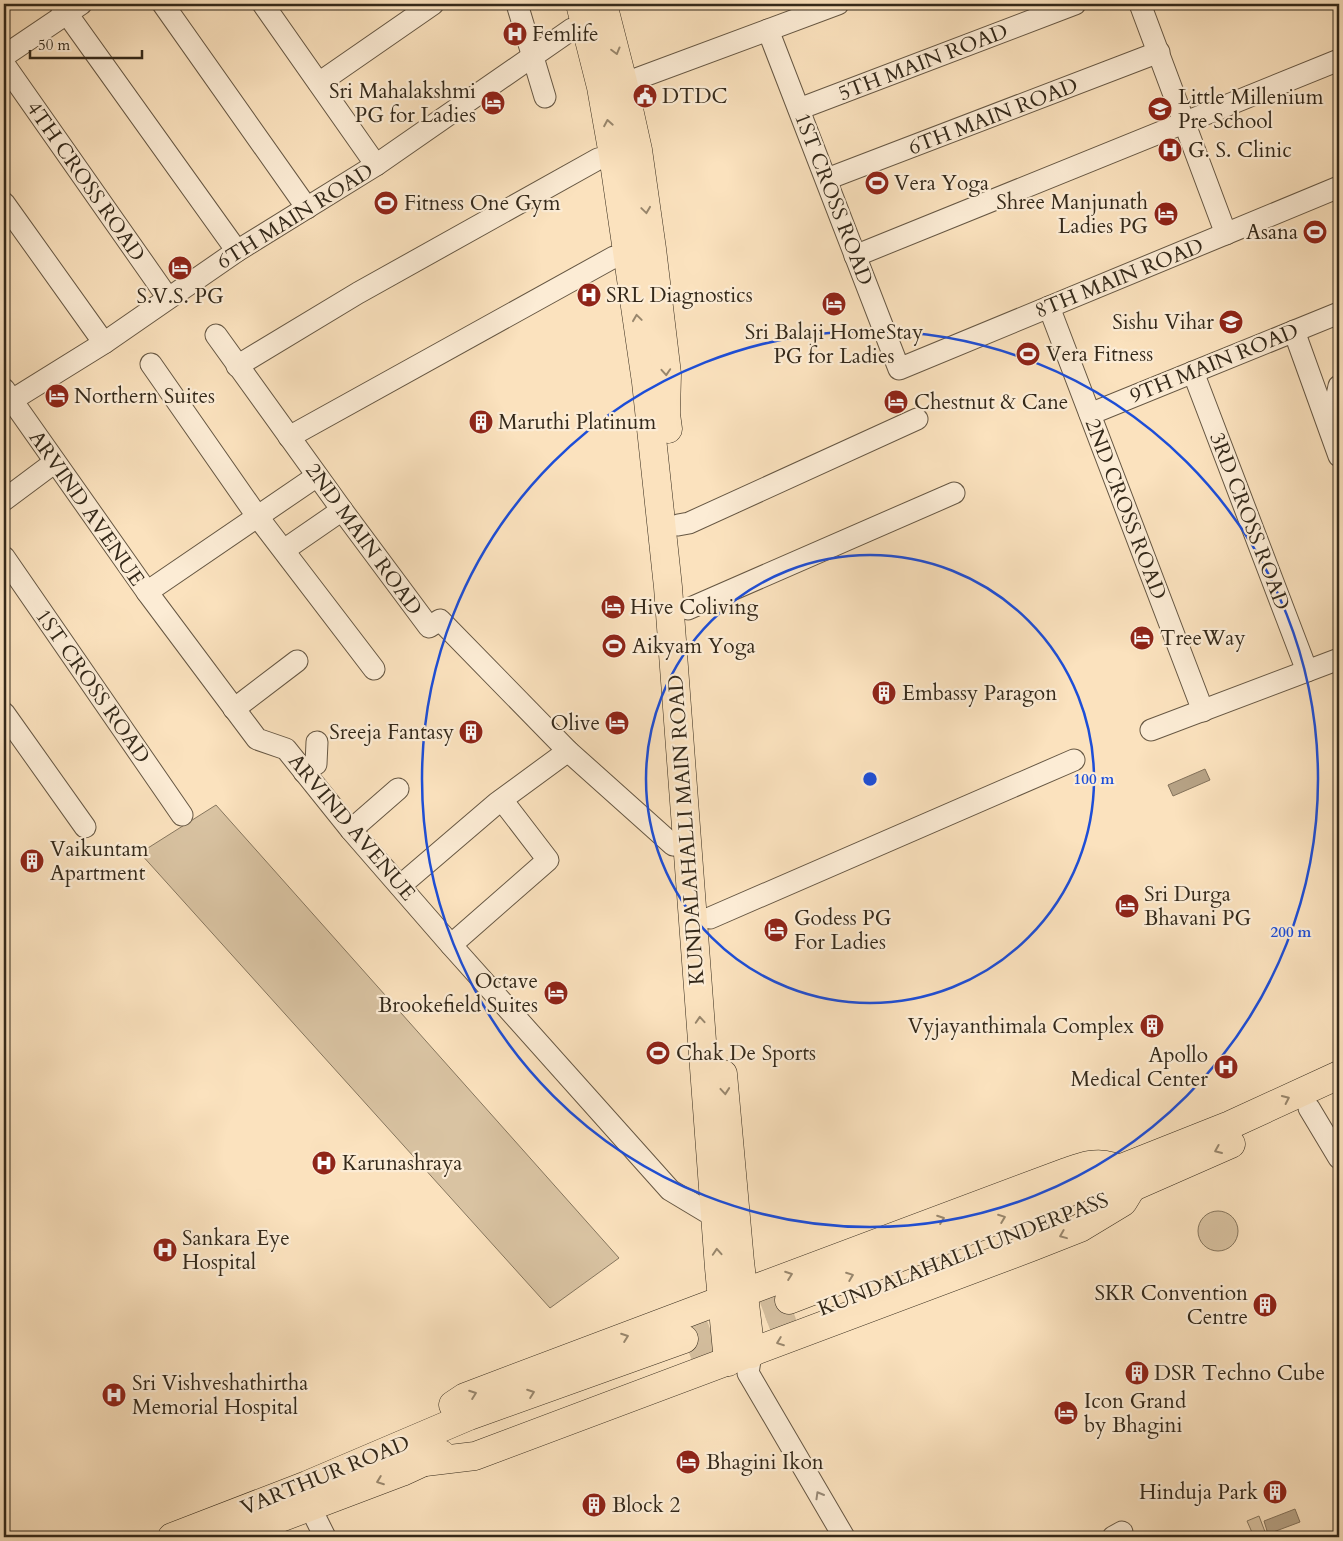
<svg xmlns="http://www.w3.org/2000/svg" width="1343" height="1541" viewBox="0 0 1343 1541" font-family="Cardo,serif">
	<rect width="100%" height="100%" fill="#fbe2be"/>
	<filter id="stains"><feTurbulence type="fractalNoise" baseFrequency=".004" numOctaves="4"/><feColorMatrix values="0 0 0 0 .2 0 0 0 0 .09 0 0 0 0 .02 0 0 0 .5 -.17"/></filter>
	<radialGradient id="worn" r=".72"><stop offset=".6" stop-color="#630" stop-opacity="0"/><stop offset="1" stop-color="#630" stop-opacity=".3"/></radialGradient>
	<g fill="#d9c3a2" stroke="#86765e">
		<path d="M216,805L619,1258L550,1308L140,853Z"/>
		<circle cx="1218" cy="1231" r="20"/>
		<path d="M1259,1516L1267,1537H1254L1247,1521Z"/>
	</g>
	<g fill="#b7a386" stroke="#83725b">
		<path d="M1205,769L1210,780L1173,796L1168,785Z"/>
		<path d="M1295,1509L1300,1522L1268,1534L1264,1521Z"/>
	</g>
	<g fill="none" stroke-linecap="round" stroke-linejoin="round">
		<g stroke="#d3bd9d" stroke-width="28" stroke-dasharray="28 14" stroke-linecap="butt">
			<path d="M684,1339L789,1300"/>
			<path d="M691,1358L796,1319"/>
		</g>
		<defs>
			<g id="minor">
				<path d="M60,4L237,251"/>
				<path d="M163,4L307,208"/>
				<path d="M263,4L376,165"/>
				<path d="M517,4L545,97"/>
				<path d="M1140,4L1226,234"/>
				<path d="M768,30L899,369L1339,187"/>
				<path d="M4,56L81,4"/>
				<path d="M4,64L168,298"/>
				<path d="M623,82L636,79L838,4"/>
				<path d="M319,83L433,4"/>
				<path d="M799,109L1075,4"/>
				<path d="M827,179L1159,52"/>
				<path d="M4,203L104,343"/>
				<path d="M855,256L1339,60"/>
				<path d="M1049,307L1203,711"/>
				<path d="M1294,331L1339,456"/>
				<path d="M216,335L342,510L429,627L440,620L568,751L673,845L688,846"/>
				<path d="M151,364L257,516L374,669"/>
				<path d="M237,366L358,293L598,159L613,155"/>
				<path d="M1193,372L1307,671"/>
				<path d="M4,389L147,592L257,739L286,749L351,830L451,945L670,1190L715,1217"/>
				<path d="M4,405L104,343L237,251L376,165L572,29L585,25"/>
				<path d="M1090,414L1339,313"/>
				<path d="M1330,429L1339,386"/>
				<path d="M289,437L614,257L628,254"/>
				<path d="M4,500L55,462"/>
				<path d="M678,525L689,523L917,419"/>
				<path d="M284,550L342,510"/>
				<path d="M4,557L182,815"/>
				<path d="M147,592L317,476"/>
				<path d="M688,609L954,493"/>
				<path d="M234,709L297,661"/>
				<path d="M4,713L85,827"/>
				<path d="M1151,730L1339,659"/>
				<path d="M304,772L316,764L317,742"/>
				<path d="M351,830L398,789"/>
				<path d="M400,886L497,803L568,751"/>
				<path d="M710,918L1074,760"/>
				<path d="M451,945L548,860L502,800"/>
				<path d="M1309,1108L1339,1158"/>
				<path d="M751,1354L748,1373L751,1378L844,1537"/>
				<path d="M310,1507L325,1537"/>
				<path d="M1113,1537L1122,1532"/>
			</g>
			<g id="major">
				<path d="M580,4L601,87L613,155L646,382L668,587L719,1268L728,1362"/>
				<path d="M603,4L623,82L638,150L652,249L667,374L666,414L668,429"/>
				<path d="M723,1074L740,1262L751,1354"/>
				<path d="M1115,1195L1231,1144"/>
				<path d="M743,1293L1066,1172C1081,1167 1095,1161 1111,1166"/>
				<path d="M789,1300L1078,1189L1119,1169L1230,1125L1339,1075"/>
				<path d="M453,1405L465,1397L722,1300"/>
				<path d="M425,1462L475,1456L1032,1247L1080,1228L1123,1202L1131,1189"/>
				<path d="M172,1537L307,1485L469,1416L684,1339"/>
				<path d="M230,1537L402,1472L441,1454"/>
			</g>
		</defs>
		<use href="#minor" stroke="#665743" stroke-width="23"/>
		<use href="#major" stroke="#34291a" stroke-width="29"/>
		<use href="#minor" stroke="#fcecd5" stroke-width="21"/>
		<use href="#major" stroke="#fbe2be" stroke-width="28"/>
	</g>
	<defs><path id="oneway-chevron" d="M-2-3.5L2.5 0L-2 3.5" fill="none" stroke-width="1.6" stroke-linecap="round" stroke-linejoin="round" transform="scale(1.25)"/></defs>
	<g stroke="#98866c">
		<use href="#oneway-chevron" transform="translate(616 51) rotate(75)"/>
		<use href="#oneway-chevron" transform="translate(608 123) rotate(-100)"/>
		<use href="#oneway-chevron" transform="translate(646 210) rotate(82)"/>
		<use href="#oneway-chevron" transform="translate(637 318) rotate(-98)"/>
		<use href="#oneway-chevron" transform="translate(666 372) rotate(86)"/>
		<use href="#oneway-chevron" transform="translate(700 1020) rotate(-94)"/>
		<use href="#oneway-chevron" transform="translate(725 1091) rotate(85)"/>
		<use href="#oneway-chevron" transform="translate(1286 1099) rotate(-25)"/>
		<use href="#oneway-chevron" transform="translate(1218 1150) rotate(157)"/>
		<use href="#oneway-chevron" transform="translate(1002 1218) rotate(-21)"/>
		<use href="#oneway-chevron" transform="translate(941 1219) rotate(-20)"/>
		<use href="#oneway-chevron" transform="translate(1063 1235) rotate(158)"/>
		<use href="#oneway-chevron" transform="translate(717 1252) rotate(-94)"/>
		<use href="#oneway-chevron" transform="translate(789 1275) rotate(-20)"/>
		<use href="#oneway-chevron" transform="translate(850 1276) rotate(-21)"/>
		<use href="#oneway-chevron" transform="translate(625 1337) rotate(-20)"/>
		<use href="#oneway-chevron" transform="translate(780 1342) rotate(159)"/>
		<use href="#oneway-chevron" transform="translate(531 1393) rotate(-20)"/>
		<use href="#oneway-chevron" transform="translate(473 1394) rotate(-20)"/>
		<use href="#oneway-chevron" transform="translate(380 1481) rotate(159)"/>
	</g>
	<use stroke="#988a78" href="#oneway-chevron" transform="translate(819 1495) rotate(-120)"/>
	<g fill="none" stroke="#1d4ed8" stroke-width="2.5">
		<circle cx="870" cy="779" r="224"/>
		<circle cx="870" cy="779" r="448"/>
	</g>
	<defs>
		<symbol id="hospital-disc" viewBox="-11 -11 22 22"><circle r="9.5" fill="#8f2418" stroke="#fcecd5"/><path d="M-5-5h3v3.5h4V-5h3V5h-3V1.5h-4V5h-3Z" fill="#fff"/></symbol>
		<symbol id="civic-disc" viewBox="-11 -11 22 22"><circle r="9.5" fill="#8f2418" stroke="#fcecd5"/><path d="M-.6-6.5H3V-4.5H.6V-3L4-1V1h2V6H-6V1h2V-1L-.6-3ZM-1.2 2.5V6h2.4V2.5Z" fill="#fff"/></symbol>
		<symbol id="hotel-disc" viewBox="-11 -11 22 22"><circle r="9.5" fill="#8f2418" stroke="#fcecd5"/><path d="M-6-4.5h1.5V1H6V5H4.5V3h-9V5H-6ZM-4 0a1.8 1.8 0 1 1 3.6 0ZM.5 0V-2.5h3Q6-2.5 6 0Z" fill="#fff"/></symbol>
		<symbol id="school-disc" viewBox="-11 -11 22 22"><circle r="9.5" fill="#8f2418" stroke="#fcecd5"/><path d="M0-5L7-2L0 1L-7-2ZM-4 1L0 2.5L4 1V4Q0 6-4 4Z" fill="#fff"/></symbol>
		<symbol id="stadium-disc" viewBox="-11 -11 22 22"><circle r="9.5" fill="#8f2418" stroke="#fcecd5"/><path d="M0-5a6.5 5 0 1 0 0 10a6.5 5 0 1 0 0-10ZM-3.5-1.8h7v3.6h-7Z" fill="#fff"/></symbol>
		<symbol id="building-disc" viewBox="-11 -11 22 22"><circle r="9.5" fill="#8f2418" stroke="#fcecd5"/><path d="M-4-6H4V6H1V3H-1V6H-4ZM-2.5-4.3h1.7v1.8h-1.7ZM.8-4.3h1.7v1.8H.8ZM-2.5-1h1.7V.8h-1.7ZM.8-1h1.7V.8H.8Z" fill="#fff"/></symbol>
	</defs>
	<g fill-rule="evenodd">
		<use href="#hospital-disc" x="501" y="20" width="28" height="28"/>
		<use href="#civic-disc" x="631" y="82" width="28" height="28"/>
		<use href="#hotel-disc" x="479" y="89" width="28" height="28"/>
		<use href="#school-disc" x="1146" y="95" width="28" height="28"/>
		<use href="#hospital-disc" x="1156" y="136" width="28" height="28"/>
		<use href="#stadium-disc" x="863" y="169" width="28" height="28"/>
		<use href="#stadium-disc" x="372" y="189" width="28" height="28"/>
		<use href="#hotel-disc" x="1152" y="200" width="28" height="28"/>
		<use href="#stadium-disc" x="1301" y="218" width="28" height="28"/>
		<use href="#hotel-disc" x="166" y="254" width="28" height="28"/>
		<use href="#hospital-disc" x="575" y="281" width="28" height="28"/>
		<use href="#hotel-disc" x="820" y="290" width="28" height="28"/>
		<use href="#school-disc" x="1217" y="308" width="28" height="28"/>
		<use href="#stadium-disc" x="1014" y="340" width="28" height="28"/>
		<use href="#hotel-disc" x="43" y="382" width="28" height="28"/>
		<use href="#hotel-disc" x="882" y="388" width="28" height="28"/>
		<use href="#building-disc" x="467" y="408" width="28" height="28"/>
		<use href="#hotel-disc" x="599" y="593" width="28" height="28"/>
		<use href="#hotel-disc" x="1128" y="624" width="28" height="28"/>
		<use href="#stadium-disc" x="600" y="632" width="28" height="28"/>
		<use href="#building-disc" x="870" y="679" width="28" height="28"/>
		<use href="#hotel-disc" x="603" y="709" width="28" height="28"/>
		<use href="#building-disc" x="457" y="718" width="28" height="28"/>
		<use href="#building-disc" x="18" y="847" width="28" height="28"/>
		<use href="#hotel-disc" x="1113" y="892" width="28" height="28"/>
		<use href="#hotel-disc" x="762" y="916" width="28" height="28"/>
		<use href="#hotel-disc" x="542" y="979" width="28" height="28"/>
		<use href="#building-disc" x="1138" y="1012" width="28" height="28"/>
		<use href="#stadium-disc" x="644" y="1039" width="28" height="28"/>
		<use href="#hospital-disc" x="1212" y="1053" width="28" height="28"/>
		<use href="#hospital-disc" x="310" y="1149" width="28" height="28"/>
		<use href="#hospital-disc" x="151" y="1236" width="28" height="28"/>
		<use href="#building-disc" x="1251" y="1291" width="28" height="28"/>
		<use href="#building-disc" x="1123" y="1359" width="28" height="28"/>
		<use href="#hospital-disc" x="100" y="1381" width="28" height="28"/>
		<use href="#hotel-disc" x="1052" y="1399" width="28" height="28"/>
		<use href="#hotel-disc" x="674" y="1448" width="28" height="28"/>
		<use href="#building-disc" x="1261" y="1478" width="28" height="28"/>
		<use href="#building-disc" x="580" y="1491" width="28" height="28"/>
	</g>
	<g text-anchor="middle" stroke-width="4.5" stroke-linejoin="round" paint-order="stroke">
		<g font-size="21" fill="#34291a" stroke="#fcecd5" text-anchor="start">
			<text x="532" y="41">Femlife</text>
			<text x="476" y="98" text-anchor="end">Sri Mahalakshmi<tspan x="476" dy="24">PG for Ladies</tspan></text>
			<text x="662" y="103">DTDC</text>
			<text x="1178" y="104">Little Millenium<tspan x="1178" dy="24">Pre School</tspan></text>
			<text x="1188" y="157">G. S. Clinic</text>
			<text x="894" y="190">Vera Yoga</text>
			<text x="1148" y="209" text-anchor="end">Shree Manjunath<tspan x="1148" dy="24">Ladies PG</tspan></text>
			<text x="404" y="210">Fitness One Gym</text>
			<text x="1298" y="239" text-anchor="end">Asana</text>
			<text x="606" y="302">SRL Diagnostics</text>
			<text x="180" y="303" text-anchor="middle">S.V.S. PG</text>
			<text x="1214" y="329" text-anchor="end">Sishu Vihar</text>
			<text x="834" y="339" text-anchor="middle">Sri Balaji HomeStay<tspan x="834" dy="24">PG for Ladies</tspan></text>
			<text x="1046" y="361">Vera Fitness</text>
			<text x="74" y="403">Northern Suites</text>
			<text x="914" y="409">Chestnut &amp; Cane</text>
			<text x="498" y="429">Maruthi Platinum</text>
			<text x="630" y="614">Hive Coliving</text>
			<text x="1160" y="645">TreeWay</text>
			<text x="632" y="653">Aikyam Yoga</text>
			<text x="902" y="700">Embassy Paragon</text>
			<text x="600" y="730" text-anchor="end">Olive</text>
			<text x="454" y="739" text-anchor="end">Sreeja Fantasy</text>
			<text x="50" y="856">Vaikuntam<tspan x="50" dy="24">Apartment</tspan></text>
			<text x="1144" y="901">Sri Durga<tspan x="1144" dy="24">Bhavani PG</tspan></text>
			<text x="794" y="925">Godess PG<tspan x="794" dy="24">For Ladies</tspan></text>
			<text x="538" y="988" text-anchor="end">Octave<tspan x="538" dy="24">Brookefield Suites</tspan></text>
			<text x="1134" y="1033" text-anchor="end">Vyjayanthimala Complex</text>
			<text x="676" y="1060">Chak De Sports</text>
			<text x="1208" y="1062" text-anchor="end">Apollo<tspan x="1208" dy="24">Medical Center</tspan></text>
			<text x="342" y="1170">Karunashraya</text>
			<text x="182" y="1245">Sankara Eye<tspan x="182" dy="24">Hospital</tspan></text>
			<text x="1248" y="1300" text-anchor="end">SKR Convention<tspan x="1248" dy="24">Centre</tspan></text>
			<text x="1154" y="1380">DSR Techno Cube</text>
			<text x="132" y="1390">Sri Vishveshathirtha<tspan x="132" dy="24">Memorial Hospital</tspan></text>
			<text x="1084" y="1408">Icon Grand<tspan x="1084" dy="24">by Bhagini</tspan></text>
			<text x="706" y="1469">Bhagini Ikon</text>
			<text x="1258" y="1499" text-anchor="end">Hinduja Park</text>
			<text x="612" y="1512">Block 2</text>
		</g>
		<g font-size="21" fill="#34291a" stroke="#fcecd5">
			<text transform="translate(923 62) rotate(-21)" y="7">5TH MAIN ROAD</text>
			<text transform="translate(993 116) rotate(-21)" y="7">6TH MAIN ROAD</text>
			<text transform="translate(86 181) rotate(55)" y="7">4TH CROSS ROAD</text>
			<text transform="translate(834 199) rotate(69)" y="7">1ST CROSS ROAD</text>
			<text transform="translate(295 216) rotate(-32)" y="7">6TH MAIN ROAD</text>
			<text transform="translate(1119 278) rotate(-22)" y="7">8TH MAIN ROAD</text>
			<text transform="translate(1214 363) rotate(-22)" y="7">9TH MAIN ROAD</text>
			<text transform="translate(87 508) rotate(55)" y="7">ARVIND AVENUE</text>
			<text transform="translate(1126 509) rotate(69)" y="7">2ND CROSS ROAD</text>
			<text transform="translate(1250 521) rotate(69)" y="7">3RD CROSS ROAD</text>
			<text transform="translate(364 539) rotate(54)" y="7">2ND MAIN ROAD</text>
			<text transform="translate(93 686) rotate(55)" y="7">1ST CROSS ROAD</text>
			<text transform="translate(352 827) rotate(50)" y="7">ARVIND AVENUE</text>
			<text transform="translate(686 830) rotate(-94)" y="7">KUNDALAHALLI MAIN ROAD</text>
			<text transform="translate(963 1254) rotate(-21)" y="7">KUNDALAHALLI UNDERPASS</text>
			<text transform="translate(325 1475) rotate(-22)" y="7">VARTHUR ROAD</text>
		</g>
	</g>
	<circle cx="870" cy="779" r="8" fill="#1d4ed8" stroke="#fcecd5" stroke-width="2.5"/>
	<g font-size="15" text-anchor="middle" font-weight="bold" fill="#1d4ed8" stroke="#fcecd5" stroke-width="4.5" stroke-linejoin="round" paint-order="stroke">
		<text x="1094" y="784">100 m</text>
		<text x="1291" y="937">200 m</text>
	</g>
	<rect width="1343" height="1541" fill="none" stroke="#fbe2be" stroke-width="20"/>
	<rect x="5" y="5" width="1333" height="1531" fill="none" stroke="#34291a" stroke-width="2.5"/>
	<rect x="10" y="10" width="1323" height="1521" fill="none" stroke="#34291a"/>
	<path d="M30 50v8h112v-8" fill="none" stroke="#34291a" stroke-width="2.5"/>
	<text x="38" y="50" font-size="15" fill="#34291a" stroke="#fcecd5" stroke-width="4" paint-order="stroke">50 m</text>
	<rect width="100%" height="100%" filter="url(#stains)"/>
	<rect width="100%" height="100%" fill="url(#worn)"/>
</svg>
